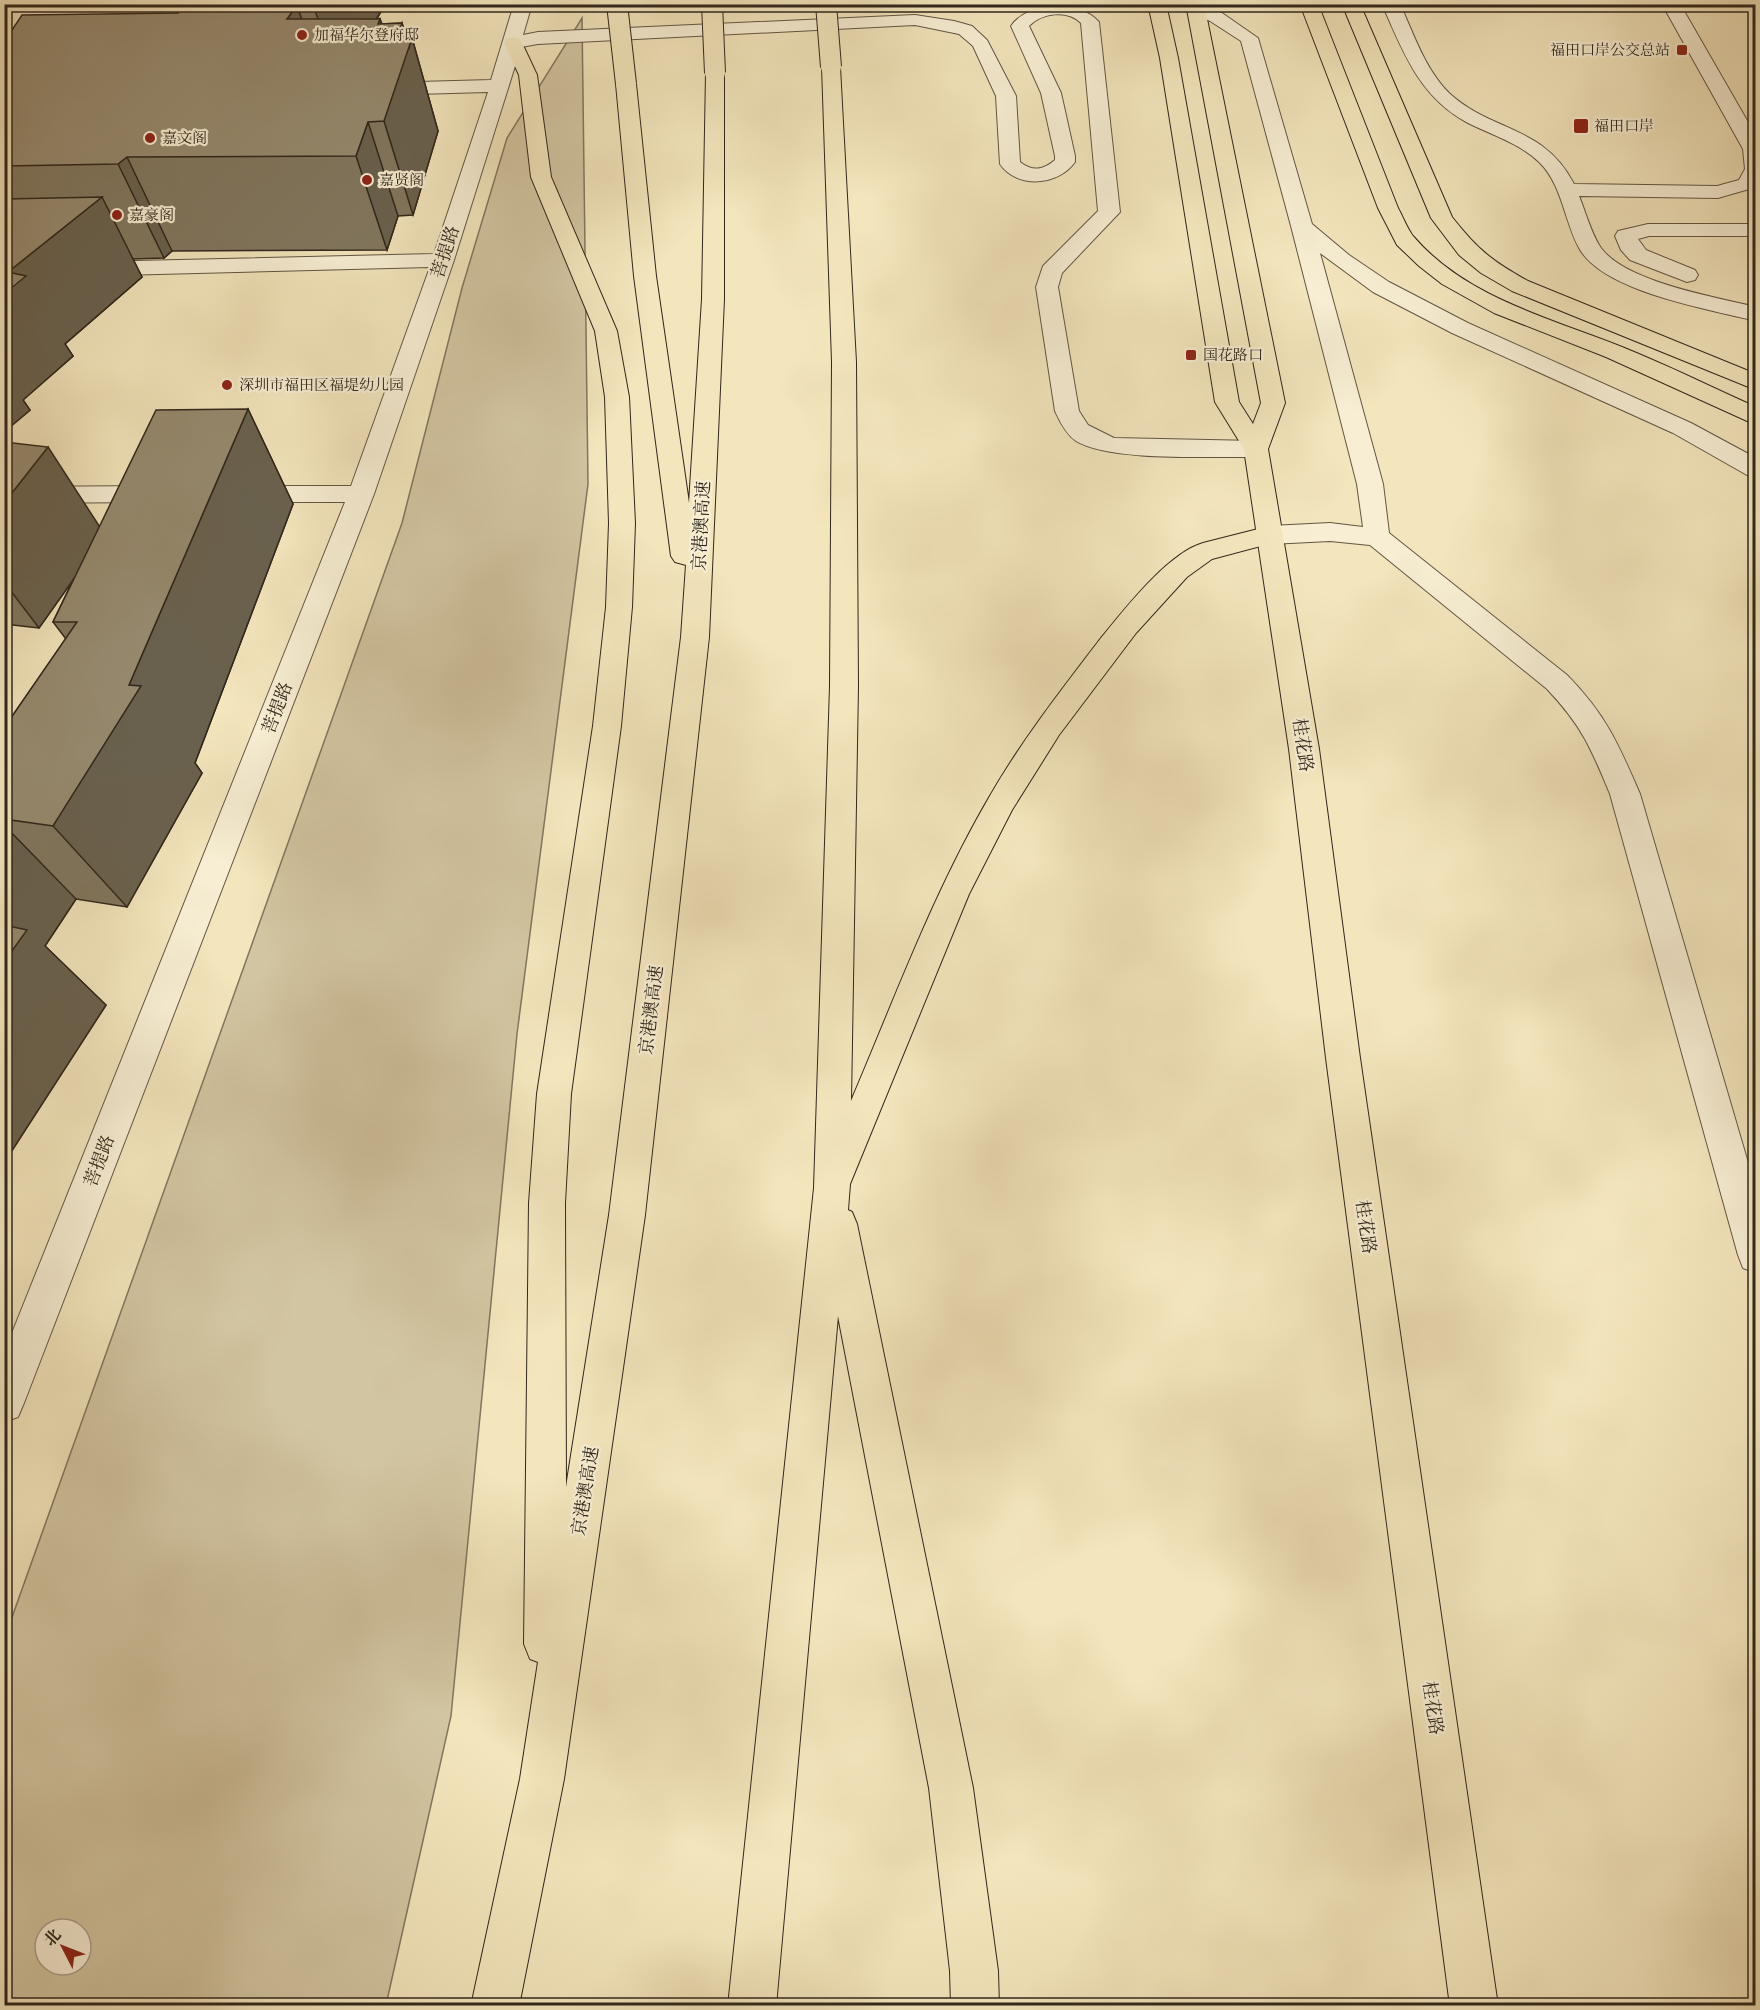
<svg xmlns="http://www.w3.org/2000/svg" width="1760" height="2010" viewBox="0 0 1760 2010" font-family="'IM FELL Double Pica','Noto Serif SC',serif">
	<rect width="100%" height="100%" fill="#f3e5bc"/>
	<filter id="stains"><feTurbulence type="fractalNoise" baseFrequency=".00333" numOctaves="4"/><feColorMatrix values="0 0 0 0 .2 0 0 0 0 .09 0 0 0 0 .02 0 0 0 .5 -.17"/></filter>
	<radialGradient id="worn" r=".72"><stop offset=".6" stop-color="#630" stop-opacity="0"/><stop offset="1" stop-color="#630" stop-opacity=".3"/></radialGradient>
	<path fill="#d2c5a1" stroke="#82765e" stroke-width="1.5" fill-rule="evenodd" d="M582,18L588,484L517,1034L451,1716L386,2005L5,2006V1637L402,523L462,288L507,138ZM45,1929H81V1965H45Z"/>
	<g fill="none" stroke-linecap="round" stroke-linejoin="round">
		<defs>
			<g id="minor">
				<path d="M514,4H532L523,35L538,32L915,15L954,21L972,26L987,40L1016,96L1020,162C1033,172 1043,170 1055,160V156L1041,93L1011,26C1029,0 1080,0 1099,22L1120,212L1062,273L1058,287L1079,411L1088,425L1114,438L1256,441L1265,443L1268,449L1265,455L1256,457C1213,456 1110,462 1076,441C1066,434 1060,422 1055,411L1036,287L1043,266L1098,211L1081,23C1067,9 1042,13 1029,26L1061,93L1075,156V162C1058,186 1017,189 1000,164L996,96L973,46L959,34L915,25L538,44L521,47L454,260L374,494L24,1403L18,1417L4,1422V1353L345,502H243L234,500L230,494L234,488L243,486H351L430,267L4,278V264L434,254L488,92L381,95L374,93L371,89L374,85L381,83L491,80Z"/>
				<path d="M1176,4H1202L1222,13L1258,38L1312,224L1349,255L1389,282L1468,323L1691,423L1756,458V477L1747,475L1673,433L1452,333L1373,292L1320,253L1383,484L1389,533L1567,675C1606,715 1618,743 1640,794L1756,1190V1273L1743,1268L1738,1255L1610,794C1591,748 1582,726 1547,689L1370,545L1330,541L1270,544L1261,541L1257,535L1261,529L1270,526L1330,523L1363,527L1357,484L1291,226L1241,41L1210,21L1179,8Z"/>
				<path d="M1382,4H1400C1414,35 1425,69 1449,93C1491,132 1544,125 1574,184L1717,186L1739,180L1745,169L1743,149L1662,4H1680L1756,136V187L1718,198L1579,196C1586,213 1591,233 1601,248C1626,282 1715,297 1756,307V321C1709,309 1603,292 1579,248C1564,220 1562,184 1539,162C1519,143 1492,135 1468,123C1420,98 1403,52 1382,4Z"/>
				<path d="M1648,224H1756V236H1649L1638,239L1646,250L1695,270L1698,275L1695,280L1687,282L1630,260L1621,250L1615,236L1618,231Z"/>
				<path d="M158,486L167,488L171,494L167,500L158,502L4,503V487Z"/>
			</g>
			<g id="major">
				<path d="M1148,4H1166L1178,58L1239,402L1253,424L1261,403L1186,4H1204L1285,403L1268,449L1319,749L1360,1058L1498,2006H1450L1326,1058L1289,749L1244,449L1215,402L1160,58Z"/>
				<path d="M1300,4H1318L1398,208C1403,217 1407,228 1413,236C1466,298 1550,318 1622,347C1667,365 1711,387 1756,407V425L1606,357L1494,313L1442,284L1419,266L1397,245L1378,208Z"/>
				<path d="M1342,4H1360L1452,217C1478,250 1492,261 1528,281L1756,374V390L1512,291L1481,273L1459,255L1431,218Z"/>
			</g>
			<g id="highway">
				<path d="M513,37L520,39L522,43L537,75L551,177L617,331L629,397L635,523L632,607L621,726L571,1094L565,1203L566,1487L609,1215L681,637L686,565L675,562L671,556L634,276L616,84L619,80H633L636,84L656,276L689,503L702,299L706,73L708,69H722L724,73V299L709,637L645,1215L564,1779L519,2006H471L520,1779L538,1662L530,1659L524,1644L529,1203L537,1094L593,726L606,607L609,523L605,397L595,331L531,177L519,75L504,43L506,39Z"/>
				<path d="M831,61L838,63L840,67L856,362L858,686L851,1101C895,998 934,891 991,794C1023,739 1062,689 1101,638C1124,610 1168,553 1203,543L1270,526L1279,529L1283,535L1279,541L1212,559L1187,577L1136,633L1059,735L1012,810L969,894L850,1184L848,1210L852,1212L857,1224L973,1788L998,1971L999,2006H951L950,1971L929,1788L838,1316L776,2006H728L814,1188L830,686L832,362L822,67L824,63Z"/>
			</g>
		</defs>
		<use href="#minor" stroke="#625644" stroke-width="2"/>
		<use href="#major" stroke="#31271c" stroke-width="2"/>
		<use href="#highway" stroke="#31271c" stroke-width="2"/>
		<use href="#minor" fill="#f7eed3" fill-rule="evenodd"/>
		<use href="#major" fill="#f3e5bc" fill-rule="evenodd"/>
		<use href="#highway" fill="#f3e5bc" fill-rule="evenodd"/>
		<defs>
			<g id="highway-bridge">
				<path d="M617,4L626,84"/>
				<path d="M712,4L715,73"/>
				<path d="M826,4L831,67"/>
			</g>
		</defs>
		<use href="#highway-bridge" stroke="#31271c" stroke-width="22" stroke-linecap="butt"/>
		<use href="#highway-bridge" stroke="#f3e5bc" stroke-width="20"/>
	</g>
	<g fill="#81775f" stroke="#31271c" stroke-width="1.5">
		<path d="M177,4H382L383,8L377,19H380L382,24L402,23L406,38H412L438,131L413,215L398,216L387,250L172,251L164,258L133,259L142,277L65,344L73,356L23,400L30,410L4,432V33H10L178,13Z"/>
		<path d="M248,409L293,504L195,763L202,773L127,907L76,899L45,946L106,1005L4,1163V728L66,639L53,622L73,580L39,628L4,624V442L99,527Z"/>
	</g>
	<g fill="#69614e" stroke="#31271c" stroke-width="1.5">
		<path d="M313,4H382L383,8L338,81Z"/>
		<path d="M297,5L328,98L287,19Z"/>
		<path d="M380,19L398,80L397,39L402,23L409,48L412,38L438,131L413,215L384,121L378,24Z"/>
		<path d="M368,122L398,216L387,250L356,156Z"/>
		<path d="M127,157L172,251L164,258L118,164Z"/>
		<path d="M102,197L142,277L65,344L73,356L23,400L30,410L4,432V294L8,272Z"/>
		<path d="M248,409L293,504L195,763L202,773L127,907L53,826L129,685Z"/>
		<path d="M48,447L105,535L39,628L4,582V503Z"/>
		<path d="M4,825L76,899L45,946L106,1005L4,1163Z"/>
	</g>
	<g fill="#968a6f" stroke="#31271c" stroke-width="1.5">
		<path d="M297,5L287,19H380L378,24L402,23L397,39L412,38L384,121L368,122L356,156L127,157L118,164L4,166V33H10L22,15L178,13L177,8Z"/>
		<path d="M102,197L8,272L26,276L4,294V199Z"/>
		<path d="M248,409L129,685L141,686L53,826L4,819V728L77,622H53L156,410Z"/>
		<path d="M4,442L48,447L4,503Z"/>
		<path d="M4,925L27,930L4,962Z"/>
	</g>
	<g fill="#8f2418" stroke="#f7eed3" stroke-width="2">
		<circle cx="302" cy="35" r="6"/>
		<rect x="1676" y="44" width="12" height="12" rx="3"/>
		<rect x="1573" y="118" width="16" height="16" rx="3"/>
		<circle cx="150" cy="138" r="6"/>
		<circle cx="367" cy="180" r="6"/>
		<circle cx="117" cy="215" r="6"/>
		<rect x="1185" y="349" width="12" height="12" rx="3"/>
		<circle cx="227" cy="385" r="6"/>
	</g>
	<g text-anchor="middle" stroke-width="4.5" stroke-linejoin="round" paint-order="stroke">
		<g font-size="15" fill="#31271c" stroke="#f7eed3" text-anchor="start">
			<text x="314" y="40">加福华尔登府邸</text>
			<text x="1670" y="55" text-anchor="end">福田口岸公交总站</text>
			<text x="1594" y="131">福田口岸</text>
			<text x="162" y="143">嘉文阁</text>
			<text x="379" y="185">嘉贤阁</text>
			<text x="129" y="220">嘉豪阁</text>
			<text x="1203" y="360">国花路口</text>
			<text x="239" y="390">深圳市福田区福堤幼儿园</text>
		</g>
		<g font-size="18" fill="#31271c" stroke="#f7eed3">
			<text transform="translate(445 252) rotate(-72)" y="6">菩提路</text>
			<text transform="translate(701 526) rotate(-87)" y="6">京港澳高速</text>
			<text transform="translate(277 708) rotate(-69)" y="6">菩提路</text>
			<text transform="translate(1303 745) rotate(82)" y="6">桂花路</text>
			<text transform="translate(651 1010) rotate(-83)" y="6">京港澳高速</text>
			<text transform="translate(99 1161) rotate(-69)" y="6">菩提路</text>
			<text transform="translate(1366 1227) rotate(82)" y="6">桂花路</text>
			<text transform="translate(585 1491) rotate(-81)" y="6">京港澳高速</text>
			<text transform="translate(1433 1708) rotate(82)" y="6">桂花路</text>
		</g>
	</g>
	<rect width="1760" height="2010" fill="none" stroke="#f3e5bc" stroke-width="24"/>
	<rect x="6" y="6" width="1748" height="1998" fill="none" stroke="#31271c" stroke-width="3"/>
	<rect x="12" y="12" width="1736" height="1986" fill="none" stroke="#31271c" stroke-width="1.5"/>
	<g transform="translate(63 1947) rotate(312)"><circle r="28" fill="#f7eed3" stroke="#a89e8a" stroke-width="1.5"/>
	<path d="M0-4.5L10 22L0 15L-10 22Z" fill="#8f2418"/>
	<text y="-9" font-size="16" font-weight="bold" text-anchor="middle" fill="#31271c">北</text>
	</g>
	<rect width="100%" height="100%" filter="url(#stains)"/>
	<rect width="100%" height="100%" fill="url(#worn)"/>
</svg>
